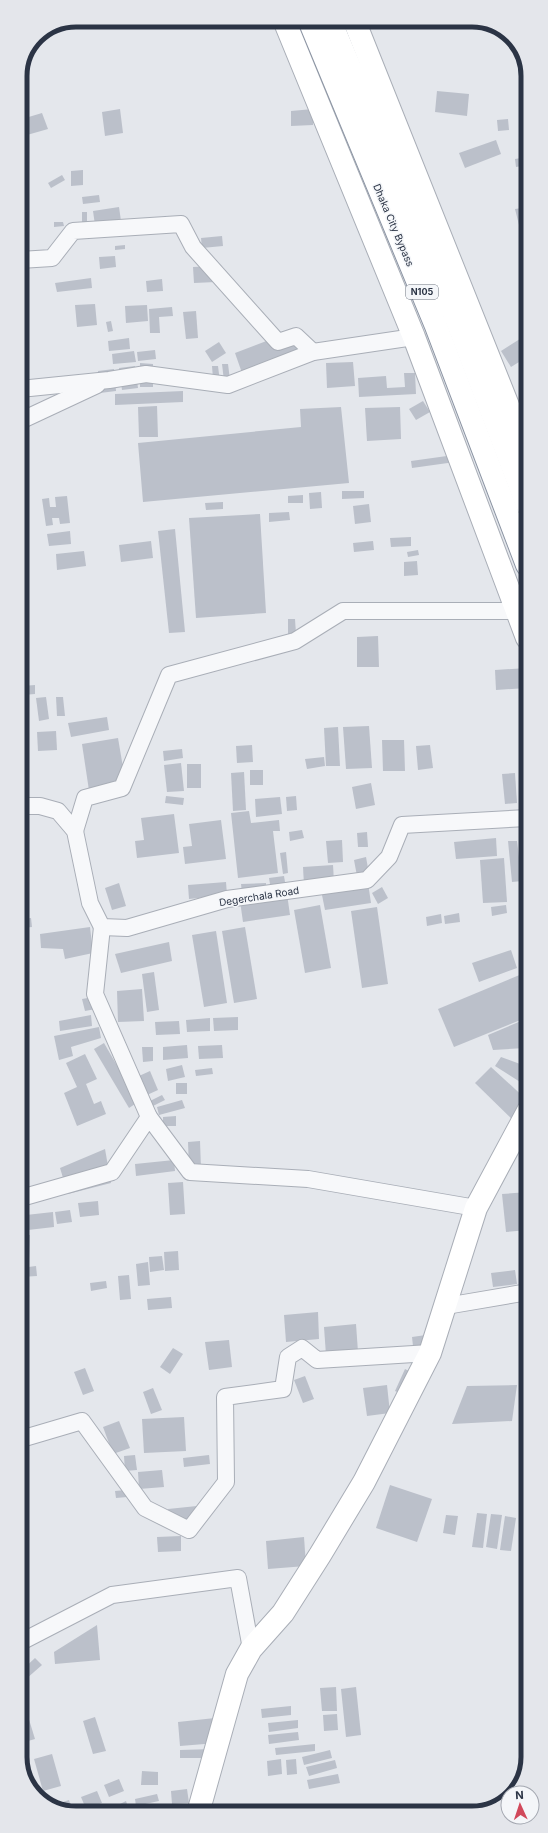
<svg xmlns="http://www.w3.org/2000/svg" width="548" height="1833" viewBox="0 0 548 1833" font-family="Inter,sans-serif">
	<rect width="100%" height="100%" fill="#e4e7ec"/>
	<g fill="#bbc0ca">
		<path d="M437,91L469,94L467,116L435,112Z"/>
		<path d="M120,109L123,133L105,136L102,112Z"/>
		<path d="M313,109V125L291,126V111Z"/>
		<path d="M42,113L48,129L27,135L22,119Z"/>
		<path d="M508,119L509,130L498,131L497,120Z"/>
		<path d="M496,140L501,154L465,168L459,153Z"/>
		<path d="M527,157V165L516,167L515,159Z"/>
		<path d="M83,170V185L71,186V171Z"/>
		<path d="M62,175L65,180L51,188L48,183Z"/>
		<path d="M99,195L100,202L83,204L82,197Z"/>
		<path d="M527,204V219H526L524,205Z"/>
		<path d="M119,207L121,221L95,225L93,211Z"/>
		<path d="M522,208L525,227L520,229L515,209Z"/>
		<rect x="82" y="212" width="5" height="15"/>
		<path d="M54,222H63L64,226L54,227Z"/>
		<path d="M222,236L223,246L202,248L201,238Z"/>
		<path d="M125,245V249L115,250V246Z"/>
		<path d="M115,256L116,267L100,269L99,257Z"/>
		<path d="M215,266L216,282L194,283L193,267Z"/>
		<path d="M524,266H527V282H526Z"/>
		<path d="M91,278L92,288L57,292L55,283Z"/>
		<path d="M162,279L163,291L147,292L146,281Z"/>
		<path d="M95,304L97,325L77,327L75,305Z"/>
		<path d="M147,305L148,321L126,323L125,306Z"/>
		<path d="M172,307L173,316L159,317L160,333H150L149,309Z"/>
		<path d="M196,311L198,338L186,339L183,312Z"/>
		<path d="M111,321L113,331L108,332L106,322Z"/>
		<path d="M523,337L527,343V357L511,367L501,351Z"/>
		<path d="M129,338L130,349L109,351L108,341Z"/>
		<path d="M293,338L298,352L242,373L235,353L269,340Z"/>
		<path d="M219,342L226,353L212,362L205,351Z"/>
		<path d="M155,350L156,359L138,361L137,352Z"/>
		<path d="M134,351L136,362L113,364L112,354Z"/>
		<path d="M353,362L355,386L327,388L326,363Z"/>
		<path d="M140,363L153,364V387H140Z"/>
		<path d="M222,364H228L231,388L225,389Z"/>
		<path d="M135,366L138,388L122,390L119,368Z"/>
		<path d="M212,366H218L221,390L214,391Z"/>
		<path d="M114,369L116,391L100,393L98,371Z"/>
		<path d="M404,373H415L416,394L359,397L358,378L386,376L387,388L405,387Z"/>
		<path d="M183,391V402L115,405V394Z"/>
		<path d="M423,401L430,412L416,420L409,409Z"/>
		<path d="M157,406L158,437H139L138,407Z"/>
		<path d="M341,407L349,483L143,502L138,443L301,427L300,409Z"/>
		<path d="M400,407L401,439L367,441L365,408Z"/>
		<path d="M454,455L455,462L412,468L411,461Z"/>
		<path d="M342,491H364V498L342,499Z"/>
		<path d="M321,492L322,508L310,509L309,493Z"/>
		<path d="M303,495V503H288V496Z"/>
		<path d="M67,496L70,523L60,524L59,518H52L53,525L46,526L42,499L49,498L50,507H56L55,497Z"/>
		<path d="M223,502V509L206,510L205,503Z"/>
		<path d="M369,504L371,522L355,524L353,506Z"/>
		<path d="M289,512L290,520L269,522V513Z"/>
		<path d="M260,514L266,613L196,618L189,518Z"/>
		<path d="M175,529L185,632L169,633L158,531Z"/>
		<path d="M70,531L71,544L49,546L47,534Z"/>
		<path d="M411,537V546L391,547L390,538Z"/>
		<path d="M151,541L153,558L121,562L119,545Z"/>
		<path d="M373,541L374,550L354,552L353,543Z"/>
		<path d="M418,550L419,555L408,557L407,552Z"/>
		<path d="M84,551L86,566L57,570L56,554Z"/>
		<path d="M417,561L418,575L404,576V562Z"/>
		<path d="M288,619H295L296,634H288Z"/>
		<path d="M378,636L379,667H357V637Z"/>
		<path d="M527,668V688L496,690L495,670Z"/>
		<path d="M35,685V694L23,695L22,686Z"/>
		<path d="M46,697L49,719L39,721L36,698Z"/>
		<path d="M56,697H63L65,716H57Z"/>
		<path d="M107,717L109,730L71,737L68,723Z"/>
		<path d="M369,726L372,768L346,769L343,727Z"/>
		<path d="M338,727L340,766H326L324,728Z"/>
		<path d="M56,731L57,750L38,751L37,732Z"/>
		<path d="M20,736H26V748H21Z"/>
		<path d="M118,738L127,791L90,797L82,744Z"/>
		<path d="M382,740H404L405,771H383Z"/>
		<path d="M252,745L253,762L237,763L236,746Z"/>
		<path d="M430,745L433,768L418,770L416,746Z"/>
		<path d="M182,749L183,758L164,761L163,751Z"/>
		<path d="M324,757L325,766L307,769L305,759Z"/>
		<path d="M181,763L184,791L167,792L164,765Z"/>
		<rect x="187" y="764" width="14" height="24"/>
		<rect x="250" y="770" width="13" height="15"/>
		<path d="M244,772L246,810L233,811L231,773Z"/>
		<path d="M527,772V803H521L519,773Z"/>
		<path d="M515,773L517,803L505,804L502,774Z"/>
		<path d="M371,783L375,805L356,809L352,787Z"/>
		<path d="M20,788H26L27,800H21Z"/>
		<path d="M166,796L184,798L183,805L165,803Z"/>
		<path d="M296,796L297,810L287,811L286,797Z"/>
		<path d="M280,797L282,814L256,817L255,799Z"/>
		<path d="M249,811L251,823L279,820L280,831H273L278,873L238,878L231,813Z"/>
		<path d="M174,814L179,853L137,858L135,841L144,840L141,818Z"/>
		<path d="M221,820L226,859L185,864L183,847L192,846L189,824Z"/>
		<path d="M302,830L304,838L290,841L289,832Z"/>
		<path d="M367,832L368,847H358L357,833Z"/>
		<path d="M496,838L497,856L456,859L454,842Z"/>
		<path d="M342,840L343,862L328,863L326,841Z"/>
		<rect x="520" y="840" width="7" height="15"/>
		<path d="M508,841H517L522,881L512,882Z"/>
		<path d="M286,852L288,873L283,874L280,853Z"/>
		<path d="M366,857L369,874L357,876L354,860Z"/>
		<path d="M504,858L507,902L483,903L480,860Z"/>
		<path d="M333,865L334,882L304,885L303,867Z"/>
		<path d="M284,876L286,888L271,890L269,878Z"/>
		<path d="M226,882L227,895L189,899L188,885Z"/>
		<path d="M119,883L126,906L112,910L105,888Z"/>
		<path d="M266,883V892L242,893L241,884Z"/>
		<path d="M368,883L371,903L325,910L321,890Z"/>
		<path d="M382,887L388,898L378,904L372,893Z"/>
		<path d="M287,894L290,915L243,922L240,901Z"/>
		<path d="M320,905L331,968L305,973L294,910Z"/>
		<path d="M506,905L507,913L492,916L491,907Z"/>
		<path d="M377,907L388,984L362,988L351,911Z"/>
		<path d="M459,913L460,922L445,924L444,916Z"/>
		<path d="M441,914L442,923L427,926L426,917Z"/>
		<path d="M31,918L32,927L21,928V919Z"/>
		<path d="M90,927L93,953L65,959L63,949L41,948L40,934Z"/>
		<path d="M245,927L257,999L234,1003L222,931Z"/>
		<path d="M216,931L227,1003L204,1007L192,935Z"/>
		<path d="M169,942L172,961L121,973L115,954Z"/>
		<path d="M527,949V970L519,953Z"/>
		<path d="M511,950L517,968L479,982L472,963Z"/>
		<path d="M154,972L159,1010L147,1012L142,974Z"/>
		<path d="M522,974L527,986L528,1017L454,1047L438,1009Z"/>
		<path d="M142,989L144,1021L118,1022L117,991Z"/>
		<path d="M99,996L101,1008L85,1011L82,999Z"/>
		<path d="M91,1015L92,1026L60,1031L59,1021Z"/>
		<path d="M238,1017V1030L214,1031L213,1018Z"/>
		<path d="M210,1018V1031L187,1032L186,1020Z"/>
		<path d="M528,1018V1049L525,1048L493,1050L488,1035Z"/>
		<path d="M179,1021L180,1034L156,1035L155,1022Z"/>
		<path d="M99,1027L101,1038L71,1047L73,1056L59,1060L54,1036Z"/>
		<path d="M104,1043L138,1102L129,1108L94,1049Z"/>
		<path d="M187,1045L188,1058L163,1060V1047Z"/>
		<path d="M222,1045L223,1058L199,1059L198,1046Z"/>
		<path d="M142,1047H153V1061L143,1062Z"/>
		<path d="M85,1054L97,1079L86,1084L94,1104L101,1101L106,1114L77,1126L64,1093L77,1087L66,1063Z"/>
		<path d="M501,1057L528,1067V1087L495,1066Z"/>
		<path d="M182,1065L185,1077L168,1081L166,1069Z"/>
		<path d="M491,1067L528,1101L516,1123L475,1083Z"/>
		<path d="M212,1068L213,1074L196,1076L195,1070Z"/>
		<path d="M150,1071L158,1090L147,1095L139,1076Z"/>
		<rect x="176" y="1083" width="11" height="11"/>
		<path d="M162,1095L165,1100L153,1106L150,1101Z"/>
		<path d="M182,1100L185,1108L159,1115L157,1107Z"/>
		<path d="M176,1116V1126H163V1117Z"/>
		<path d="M200,1141L201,1169H189L188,1142Z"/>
		<path d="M105,1149L111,1183L68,1194L60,1168Z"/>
		<path d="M174,1160L175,1171L136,1176L135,1164Z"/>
		<path d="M183,1182L185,1214L170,1215L168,1183Z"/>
		<path d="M528,1192V1230L506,1232L502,1194Z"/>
		<path d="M98,1201L99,1215L80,1217L78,1203Z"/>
		<path d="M70,1210L72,1222L57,1224L55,1212Z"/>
		<path d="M53,1212L54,1227L28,1230L26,1215Z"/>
		<path d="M22,1235H30L29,1262L21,1261Z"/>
		<path d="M178,1251L179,1270L165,1271L164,1252Z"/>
		<path d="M162,1256L164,1270L150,1272L149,1257Z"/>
		<path d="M148,1262L150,1285L138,1286L136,1264Z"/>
		<path d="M36,1266L37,1276L21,1277V1268Z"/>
		<path d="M515,1270L517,1284L493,1287L491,1273Z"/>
		<path d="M129,1275L131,1299L120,1300L118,1276Z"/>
		<path d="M106,1281L107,1288L91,1291L90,1283Z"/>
		<path d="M171,1297L172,1308L148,1310L147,1299Z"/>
		<path d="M318,1312L319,1339L286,1342L284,1315Z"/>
		<path d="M356,1324L358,1352L326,1355L324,1327Z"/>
		<path d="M433,1334L434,1344L413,1346L412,1337Z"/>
		<path d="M229,1340L232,1367L209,1370L205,1342Z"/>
		<path d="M173,1348L183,1354L170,1374L160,1367Z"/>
		<path d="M85,1368L94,1391L83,1395L74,1372Z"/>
		<path d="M405,1369L415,1374L406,1396L395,1391Z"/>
		<path d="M305,1376L314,1399L303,1403L294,1380Z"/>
		<path d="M387,1385L390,1413L367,1416L363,1388Z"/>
		<path d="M517,1385L512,1421L452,1424L467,1386Z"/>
		<path d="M153,1388L162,1410L151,1414L143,1392Z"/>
		<path d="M184,1417L186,1451L144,1453L142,1419Z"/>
		<path d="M119,1421L130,1448L113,1454L103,1427Z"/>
		<path d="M135,1455L137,1470L125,1471L124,1456Z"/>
		<path d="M209,1455L210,1464L184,1467L183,1458Z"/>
		<path d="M162,1470L164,1487L139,1489L138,1472Z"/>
		<path d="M390,1485L432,1499L417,1542L376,1528Z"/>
		<path d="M126,1490L127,1497L116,1498L115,1491Z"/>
		<path d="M197,1506L199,1523L170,1526L168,1509Z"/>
		<path d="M477,1513L487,1514L483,1548L472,1547Z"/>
		<path d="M491,1514L502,1515L497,1549L486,1547Z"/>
		<path d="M446,1515L458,1516L455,1535L443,1533Z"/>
		<path d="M505,1516L516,1518L511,1551L500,1550Z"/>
		<path d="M181,1536V1551L158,1552L157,1537Z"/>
		<path d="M304,1537L306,1566L268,1569L266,1541Z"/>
		<path d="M97,1625L100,1660L55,1664L54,1652Z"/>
		<path d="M35,1658L42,1665L26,1679L21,1675V1671Z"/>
		<path d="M336,1687L337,1711H322L320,1688Z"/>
		<path d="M356,1687L361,1735L346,1737L341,1689Z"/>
		<path d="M291,1706V1715L262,1718L261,1709Z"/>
		<path d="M27,1713L35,1739L21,1743V1715Z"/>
		<path d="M337,1714L338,1730L324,1731L323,1715Z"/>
		<path d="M95,1717L106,1751L93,1754L83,1721Z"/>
		<path d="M215,1718L217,1743L180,1746L178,1722Z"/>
		<path d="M298,1720V1728L269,1732L268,1723Z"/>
		<path d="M298,1732L299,1740L269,1744L268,1735Z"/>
		<path d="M315,1744V1751L276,1755L275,1748Z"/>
		<path d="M213,1749V1758H180V1750Z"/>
		<path d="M330,1750L332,1758L304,1765L302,1757Z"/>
		<path d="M52,1754L61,1786L43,1791L34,1759Z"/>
		<path d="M281,1759L282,1774L268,1776L267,1761Z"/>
		<path d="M296,1759L297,1774L287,1775L286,1760Z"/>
		<path d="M335,1760L337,1768L309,1776L306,1767Z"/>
		<path d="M142,1771L158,1772V1785H141Z"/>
		<path d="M338,1774L340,1783L309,1789L307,1780Z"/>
		<path d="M119,1779L124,1791L109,1797L104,1785Z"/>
		<path d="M187,1789L189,1803L172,1804L171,1791Z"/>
		<path d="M97,1791L102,1803L86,1809L81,1797Z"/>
		<path d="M157,1794L159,1801L136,1806L135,1799Z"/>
		<path d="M69,1800L73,1813L53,1805Z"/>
		<path d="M126,1801L130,1813H123L120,1804Z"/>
		<path d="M111,1806L113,1813H106L105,1808Z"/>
		<path d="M162,1808L163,1813H145V1812Z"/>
	</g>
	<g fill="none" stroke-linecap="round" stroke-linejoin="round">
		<defs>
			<g id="street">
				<path d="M20,260L52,258L73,231L181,224L193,247L278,342L296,336L313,352"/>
				<path d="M20,389L109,380L146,374L228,385L313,352L414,337"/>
				<path d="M20,421L97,385"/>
				<path d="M20,806H40L58,811L75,831L90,903L102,927L127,928L227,899L367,880L389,857L402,825L527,818"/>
				<path d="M75,831L85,798L122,788L169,675L295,641L343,611H517"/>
				<path d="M102,927L95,994L149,1117"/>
				<path d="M21,1198L112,1172L149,1117L190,1172L308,1179L476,1208"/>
				<path d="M446,1306L528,1292"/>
				<path d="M21,1439L82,1421L145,1508L189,1530L226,1482L225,1397L283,1389L288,1357L302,1348L317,1360L430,1353"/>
				<path d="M21,1642L112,1595L238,1578L251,1649"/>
			</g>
			<g id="secondary">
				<path d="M284,20L414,337L527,638"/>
				<path d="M354,20L527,453"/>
				<path d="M198,1813L237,1674L251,1649L283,1613L320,1555L364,1482L430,1353L476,1208L528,1111"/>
			</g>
			<g id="highway">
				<path d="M309,20L436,326L527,565"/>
				<path d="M330,20L457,321L527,505"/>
			</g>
		</defs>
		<use href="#street" stroke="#a9aeb7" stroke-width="18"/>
		<use href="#secondary" stroke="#a9aeb7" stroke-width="24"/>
		<use href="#highway" stroke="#8b94a3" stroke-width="24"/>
		<use href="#street" stroke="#f7f8fa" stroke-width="16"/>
		<use href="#secondary" stroke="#fff" stroke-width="22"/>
		<use href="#highway" stroke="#fff" stroke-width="22"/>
	</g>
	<g text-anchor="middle" stroke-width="3" stroke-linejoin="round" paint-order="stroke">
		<rect fill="#f4f6f9" stroke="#676e7b" stroke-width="1" x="406" y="285" width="32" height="14" rx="3"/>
		<g font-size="9" font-weight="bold" fill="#2b3445">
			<text x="422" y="295">N105</text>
		</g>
		<g font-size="10" fill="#2b3445" stroke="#f4f6f9">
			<text transform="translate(394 225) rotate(67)" y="4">Dhaka City Bypass</text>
			<text transform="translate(259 896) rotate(-9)" y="4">Degerchala Road</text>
		</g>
	</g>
	<path d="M0 0H548V1833H0ZM76 27H472A49 49 0 0 1 521 76V1757A49 49 0 0 1 472 1806H76A49 49 0 0 1 27 1757V76A49 49 0 0 1 76 27Z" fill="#e4e6eb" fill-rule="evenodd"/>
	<path fill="none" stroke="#2b3445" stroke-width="5" d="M76 27H472A49 49 0 0 1 521 76V1757A49 49 0 0 1 472 1806H76A49 49 0 0 1 27 1757V76A49 49 0 0 1 76 27Z"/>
	<g transform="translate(520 1805) rotate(357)"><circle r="19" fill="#f4f6f9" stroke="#a4a8b1"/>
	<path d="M0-3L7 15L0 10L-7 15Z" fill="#d1495b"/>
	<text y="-6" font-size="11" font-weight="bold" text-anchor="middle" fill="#2b3445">N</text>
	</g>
</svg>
